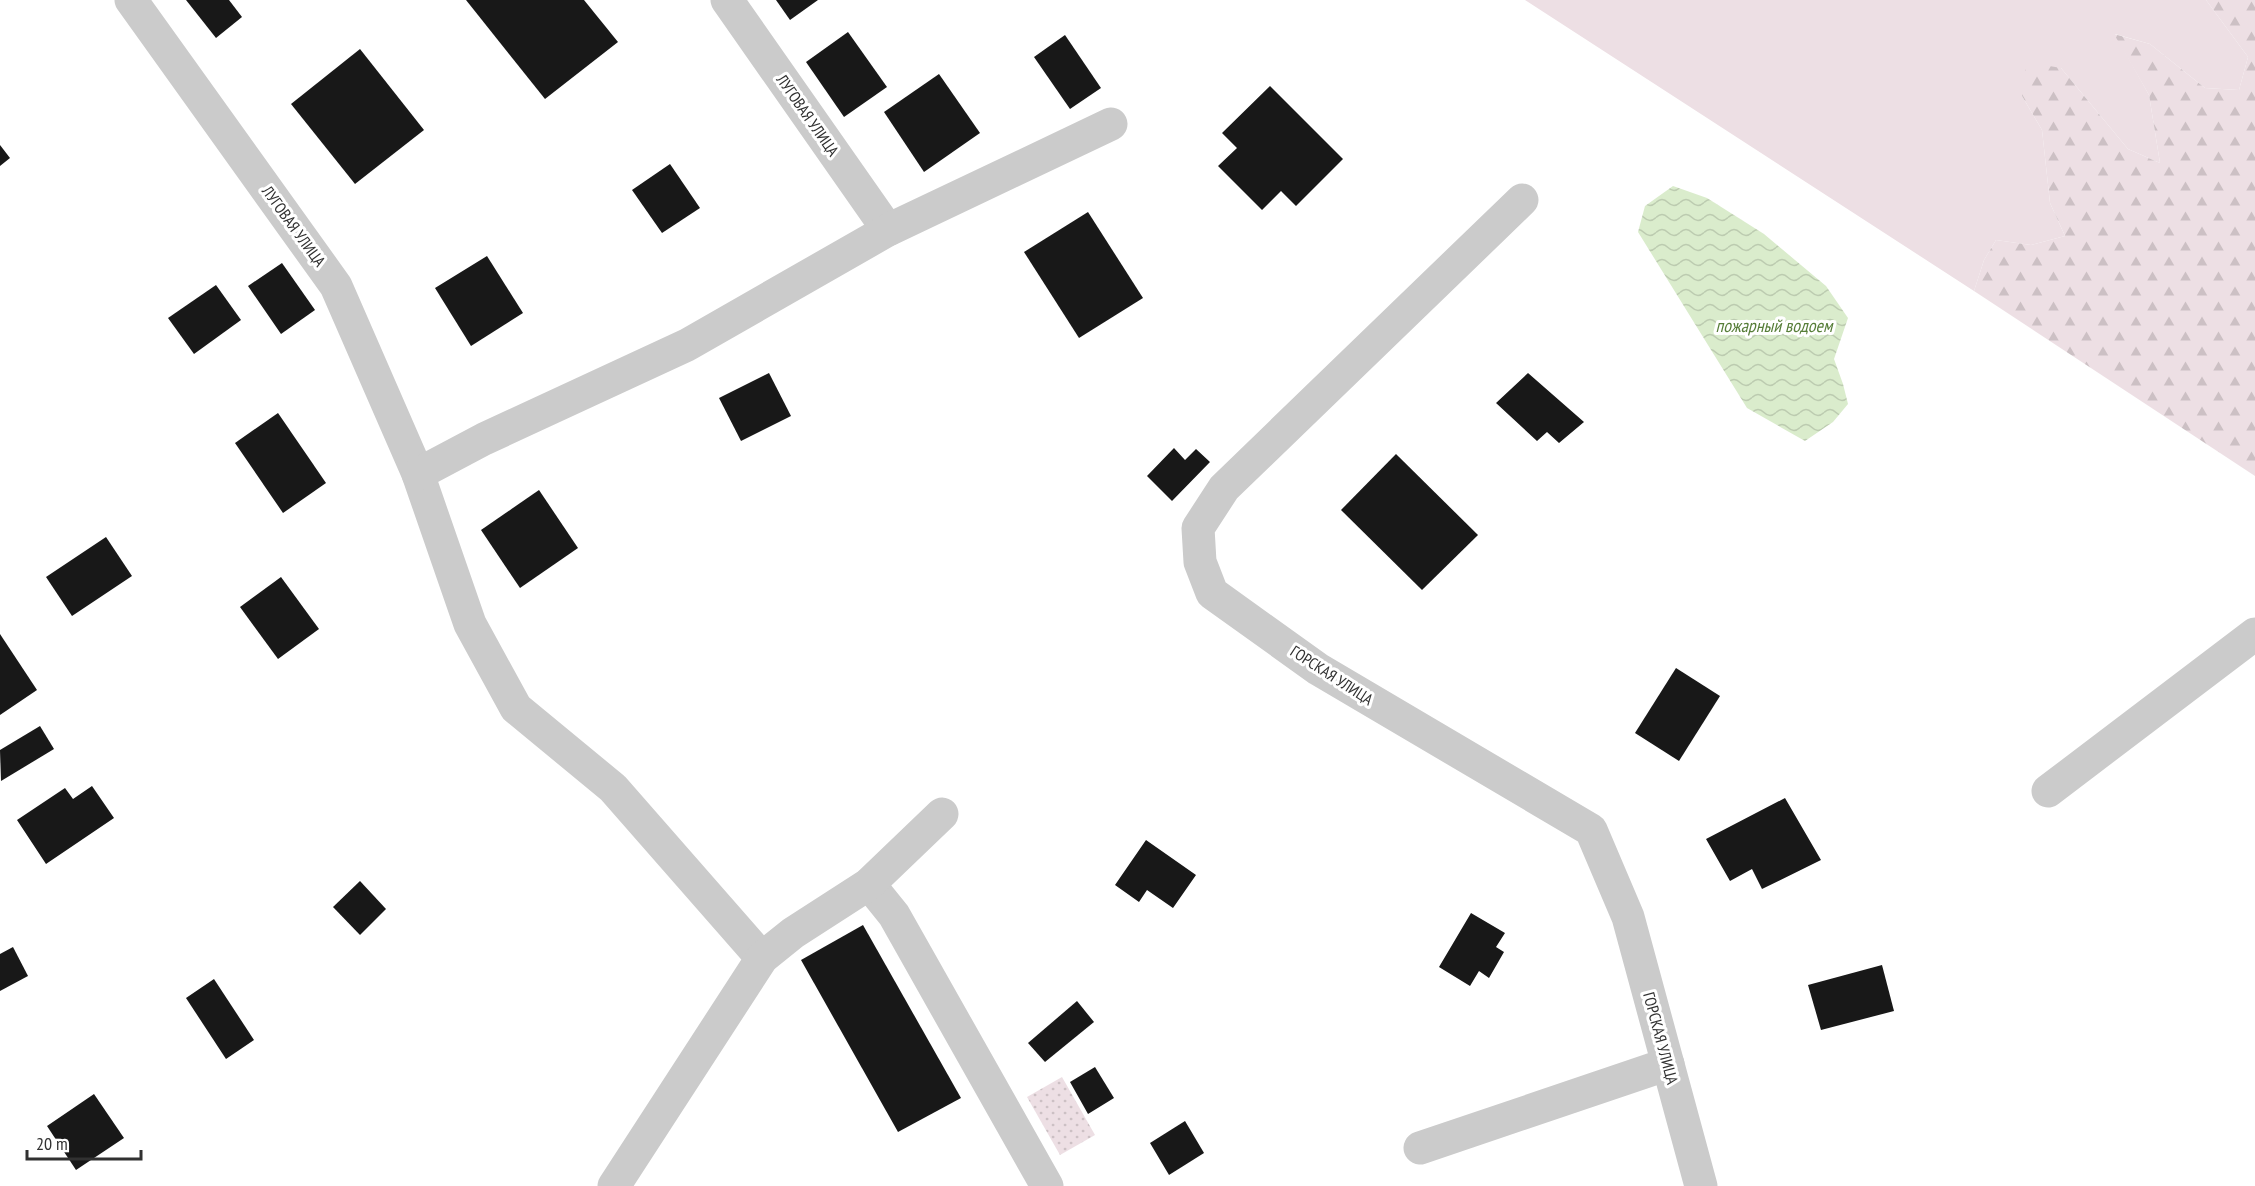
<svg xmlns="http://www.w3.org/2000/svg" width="2255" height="1186" viewBox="0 0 2255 1186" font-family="'PT Sans Narrow',sans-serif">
	<defs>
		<pattern id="forest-firs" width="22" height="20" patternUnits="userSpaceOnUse" patternTransform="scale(1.5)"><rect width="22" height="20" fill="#eddfe4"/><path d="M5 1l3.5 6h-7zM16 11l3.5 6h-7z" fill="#ccc0c4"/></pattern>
		<pattern id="park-dots" width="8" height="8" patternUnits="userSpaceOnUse" patternTransform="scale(1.5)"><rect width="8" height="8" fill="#eddfe4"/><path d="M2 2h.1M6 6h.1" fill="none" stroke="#ccc0c4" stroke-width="1.8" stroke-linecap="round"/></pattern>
		<pattern id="water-waves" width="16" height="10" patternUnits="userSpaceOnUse" patternTransform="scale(1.5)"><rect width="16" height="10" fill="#daeccc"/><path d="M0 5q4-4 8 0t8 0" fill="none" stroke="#bccbb0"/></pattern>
	</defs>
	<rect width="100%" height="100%" fill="#fff"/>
	<path fill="#eddfe4" d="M1525,0H2206L2248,57L2239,90L2205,88L2150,44L2115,34L2149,95L2160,163L2128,149L2061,68L2022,96L2042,130L2050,203L2065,236L2031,245L1996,240L1984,260L1974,291Z"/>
	<path fill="url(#forest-firs)" d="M2206,0H2255V476L1974,291L1984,260L1996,240L2031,245L2065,236L2050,203L2042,130L2022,96L2026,62L2061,68L2128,149L2160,163L2149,95L2114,34L2150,44L2205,88L2239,90L2248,57Z"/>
	<path fill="url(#park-dots)" d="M1062,1077L1095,1135L1060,1155L1027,1097Z"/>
	<path fill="url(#water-waves)" d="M1673,186L1707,198L1764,234L1826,286L1848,318L1834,359L1843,384L1848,404L1833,422L1805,441L1747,408L1638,232L1645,206Z"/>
	<g fill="#181818">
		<path d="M186,0H229L242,17L216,38Z"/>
		<path d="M466,0H584L618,42L545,99Z"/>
		<path d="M776,0H818L790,20Z"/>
		<path d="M848,32L887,87L844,117L806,62Z"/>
		<path d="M1065,35L1101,88L1070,109L1034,57Z"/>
		<path d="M360,49L424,130L355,184L291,104Z"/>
		<path d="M939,74L980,133L924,172L884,112Z"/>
		<path d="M1270,86L1343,159L1296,206L1281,191L1262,210L1218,166L1237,148L1222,133Z"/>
		<path d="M0,145L10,158L0,166Z"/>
		<path d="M670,164L700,208L662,233L632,190Z"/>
		<path d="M1088,212L1143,298L1079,338L1024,252Z"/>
		<path d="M487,256L523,313L471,346L435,288Z"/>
		<path d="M282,263L315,310L281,334L248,286Z"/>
		<path d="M216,285L241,320L194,354L168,318Z"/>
		<path d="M769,373L791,416L741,441L719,398Z"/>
		<path d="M1528,373L1584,422L1559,443L1547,432L1537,441L1496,403Z"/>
		<path d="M278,413L326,483L283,513L235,443Z"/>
		<path d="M1174,448L1185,460L1196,449L1210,462L1172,501L1147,476Z"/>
		<path d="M1396,454L1478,535L1422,590L1341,510Z"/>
		<path d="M539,490L578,548L520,588L481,530Z"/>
		<path d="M106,537L132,576L72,616L46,577Z"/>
		<path d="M281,577L319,629L278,659L240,607Z"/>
		<path d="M0,634L37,690L0,715Z"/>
		<path d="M1676,668L1720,696L1679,761L1635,733Z"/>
		<path d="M40,726L54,749L1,781L0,750Z"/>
		<path d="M92,786L114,818L46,864L17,820L65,788L73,799Z"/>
		<path d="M1785,798L1821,860L1762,889L1752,869L1730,881L1706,839Z"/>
		<path d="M1146,840L1196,875L1173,908L1147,890L1139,902L1115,885Z"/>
		<path d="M360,881L386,909L360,935L333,907Z"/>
		<path d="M1471,913L1505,933L1496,947L1504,952L1489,978L1479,971L1470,986L1439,967Z"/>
		<path d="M863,925L961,1098L898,1132L801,960Z"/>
		<path d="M13,947L28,976L0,991V954Z"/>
		<path d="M1882,965L1894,1011L1821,1030L1808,985Z"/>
		<path d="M214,979L254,1040L226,1059L186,998Z"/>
		<path d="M1077,1001L1094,1022L1045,1062L1028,1043Z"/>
		<path d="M1095,1067L1114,1098L1088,1114L1070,1082Z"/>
		<path d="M94,1094L124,1138L76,1170L47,1126Z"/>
		<path d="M1185,1121L1204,1153L1169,1175L1150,1143Z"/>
	</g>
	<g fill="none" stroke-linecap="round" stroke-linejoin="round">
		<g stroke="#cbcbcb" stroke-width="33">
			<path d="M131,0L336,286L418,474L470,624L516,708L613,788L762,958"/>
			<path d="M727,0L888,230"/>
			<path d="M1522,200L1224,488L1198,528L1200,562L1212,593L1318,669L1591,830L1628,917L1701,1186"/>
			<path d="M418,474L484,439L687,345L888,230L1111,124"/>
			<path d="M2048,791L2255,634"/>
			<path d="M869,884L894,915L1047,1186"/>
			<path d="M1420,1148L1668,1064"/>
			<path d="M614,1186L762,958L793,933L869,884L942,814"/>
		</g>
	</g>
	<g text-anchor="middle" stroke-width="6" stroke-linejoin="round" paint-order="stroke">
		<g font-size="16" fill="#313131" stroke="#fff">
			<text transform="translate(808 115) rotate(55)" y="6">ЛУГОВАЯ УЛИЦА</text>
			<text transform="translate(294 226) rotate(54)" y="6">ЛУГОВАЯ УЛИЦА</text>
			<text transform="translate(1332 675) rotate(33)" y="6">ГОРСКАЯ УЛИЦА</text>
			<text transform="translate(1661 1038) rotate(75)" y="6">ГОРСКАЯ УЛИЦА</text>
		</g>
		<g font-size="18" font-style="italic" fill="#577e39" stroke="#fff">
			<text x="1774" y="332">пожарный водоем</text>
		</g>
	</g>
	<path d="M27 1150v9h114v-9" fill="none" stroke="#313131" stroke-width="3"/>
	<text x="36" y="1150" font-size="18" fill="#313131" stroke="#ffffff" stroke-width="4.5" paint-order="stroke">20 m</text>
</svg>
